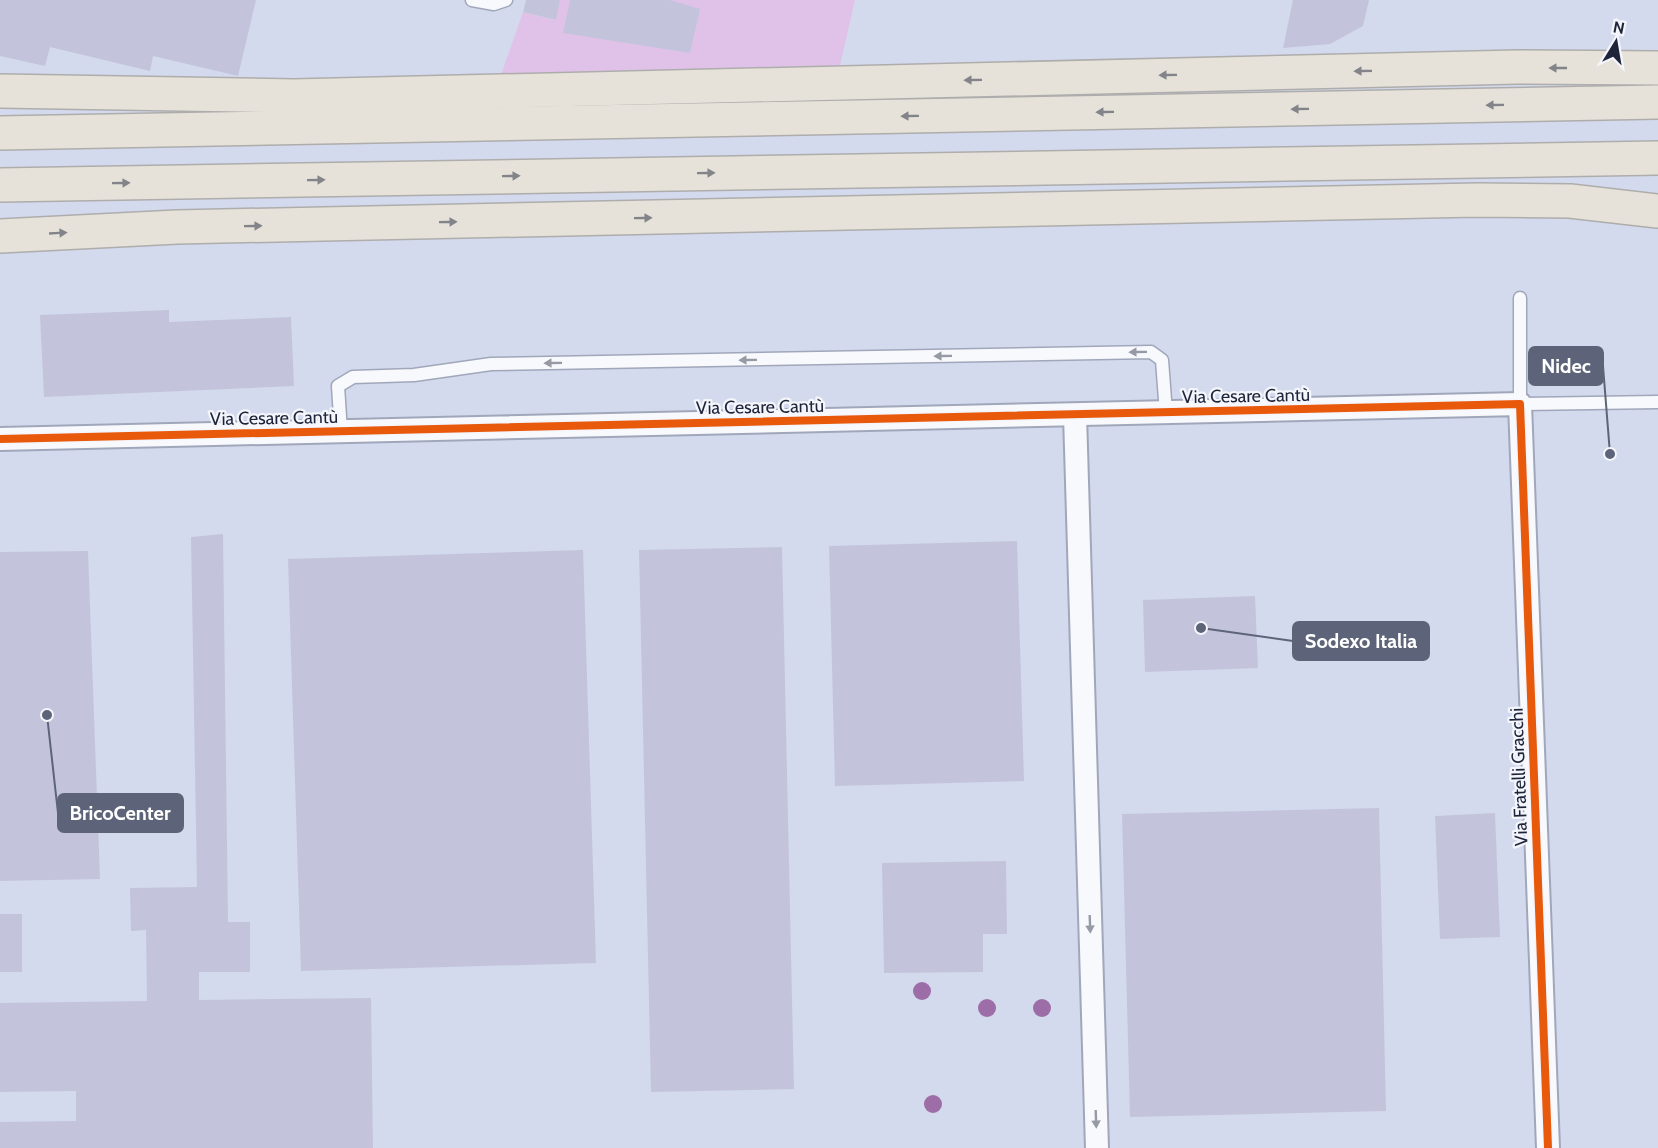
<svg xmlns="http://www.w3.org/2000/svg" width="1658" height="1148" viewBox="0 0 1658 1148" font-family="Cabin,sans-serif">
	<rect width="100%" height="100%" fill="#d3daed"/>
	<path fill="#e0c2e9" d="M560,0H855L840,66L501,75L523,12L555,20Z"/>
	<g fill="#c3c4dc">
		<path d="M0,0H256L238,76L153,56L150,71L50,47L45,66L0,56Z"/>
		<path d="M526,0H560L556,20L523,12Z"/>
		<path d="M570,0H670L700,9L690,53L563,33Z"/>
		<path d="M1293,0H1369L1363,26L1330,44L1283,48Z"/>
		<path d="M169,310V322L291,317L294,386L44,397L40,315Z"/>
		<path d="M223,534L228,922H250V972H199V1000L371,998L373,1148H0V1122L76,1121V1091L0,1092V1003L147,1001L146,930L131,931L130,888L197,887L191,537Z"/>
		<path d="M1017,541L1024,781L835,786L829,546Z"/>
		<path d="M782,547L794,1089L651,1092L639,550Z"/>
		<path d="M583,550L596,963L301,971L288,559Z"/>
		<path d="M88,551L100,879L0,881V552Z"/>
		<path d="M1255,596L1258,668L1145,672L1143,600Z"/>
		<path d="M1379,808L1386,1111L1130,1117L1122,814Z"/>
		<path d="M1495,813L1500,937L1440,939L1435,816Z"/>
		<path d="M1006,861L1007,934H983V972L884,973L882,863Z"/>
		<rect x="0" y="914" width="22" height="58"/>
	</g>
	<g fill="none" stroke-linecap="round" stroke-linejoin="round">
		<defs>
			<g id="lane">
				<path d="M472,0L494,4L506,0"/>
				<path d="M1520,298V404L1658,402"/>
				<path d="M341,432L338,386L353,377L414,375L491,364L1151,352L1162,360L1166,413"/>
			</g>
			<g id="street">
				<path d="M1075,415L1097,1148"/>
				<path d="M0,439L1520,404L1548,1148"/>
			</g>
			<g id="highway">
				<path d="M0,91L294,96L1517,67L1658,68"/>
				<path d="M0,133L1658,102"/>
				<path d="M0,185L1658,158"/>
				<path d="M0,236L177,227L1477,200L1570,201L1658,211"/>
			</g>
		</defs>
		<use href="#lane" stroke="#a1a7ba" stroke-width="15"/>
		<use href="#street" stroke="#a1a7ba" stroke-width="26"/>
		<use href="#highway" stroke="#aeadac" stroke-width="36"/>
		<use href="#lane" stroke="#f8f9fc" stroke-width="12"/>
		<use href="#street" stroke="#f8f9fc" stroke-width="22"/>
		<use href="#highway" stroke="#e6e2da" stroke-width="33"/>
		<defs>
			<path id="cycleway" d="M0,439L1520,404L1548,1148"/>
		</defs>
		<use href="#cycleway" stroke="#f4f6fc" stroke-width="11"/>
		<use href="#cycleway" stroke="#e8590c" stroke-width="8"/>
	</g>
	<g fill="#9d6da7">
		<circle cx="922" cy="991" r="9"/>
		<circle cx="987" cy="1008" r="9"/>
		<circle cx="1042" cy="1008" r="9"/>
		<circle cx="933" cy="1104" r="9"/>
	</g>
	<defs><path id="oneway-solid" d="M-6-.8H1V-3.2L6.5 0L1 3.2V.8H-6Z" transform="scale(1.5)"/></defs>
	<g fill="#82848a">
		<use href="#oneway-solid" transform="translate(1558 68) rotate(-180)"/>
		<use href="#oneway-solid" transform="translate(1363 71) rotate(179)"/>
		<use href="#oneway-solid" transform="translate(1168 75) rotate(179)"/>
		<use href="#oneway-solid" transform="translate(973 80) rotate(179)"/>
		<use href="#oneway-solid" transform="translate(1495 105) rotate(179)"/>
		<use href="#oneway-solid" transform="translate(1300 109) rotate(179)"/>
		<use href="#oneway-solid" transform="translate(1105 112) rotate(179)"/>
		<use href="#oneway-solid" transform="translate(910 116) rotate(179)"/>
		<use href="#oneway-solid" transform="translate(706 173) rotate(-1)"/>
		<use href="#oneway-solid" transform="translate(511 176) rotate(-1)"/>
		<use href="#oneway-solid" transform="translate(316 180) rotate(-1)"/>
		<use href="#oneway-solid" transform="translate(121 183) rotate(-1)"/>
		<use href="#oneway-solid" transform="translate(643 218) rotate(-1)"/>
		<use href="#oneway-solid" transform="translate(448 222) rotate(-1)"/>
		<use href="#oneway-solid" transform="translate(253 226) rotate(-1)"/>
		<use href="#oneway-solid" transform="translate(58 233) rotate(-3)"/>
	</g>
	<g fill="#969aa5">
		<use href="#oneway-solid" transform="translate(1138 352) rotate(179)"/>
		<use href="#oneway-solid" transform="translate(943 356) rotate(179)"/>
		<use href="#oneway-solid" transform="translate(748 360) rotate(179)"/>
		<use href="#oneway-solid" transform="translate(553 363) rotate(179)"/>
		<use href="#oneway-solid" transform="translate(1090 924) rotate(88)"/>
		<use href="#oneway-solid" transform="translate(1096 1119) rotate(88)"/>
	</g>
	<g text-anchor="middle" stroke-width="4.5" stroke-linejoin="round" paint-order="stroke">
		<g font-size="18" fill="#1e253b" stroke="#f4f6fc">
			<text transform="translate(1246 396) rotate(-1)" y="6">Via Cesare Cantù</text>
			<text transform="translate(760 407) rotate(-1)" y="6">Via Cesare Cantù</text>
			<text transform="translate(274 418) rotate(-1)" y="6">Via Cesare Cantù</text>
			<text transform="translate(1519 777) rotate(-92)" y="6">Via Fratelli Gracchi</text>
		</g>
	</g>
	<path fill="none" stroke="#5d6479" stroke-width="2" d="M1610 454L1603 366M1201 628L1293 641M47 715L58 813"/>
	<g fill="#5d6479" stroke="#f4f6fc" stroke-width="2">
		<circle cx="1610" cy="454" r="6"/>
		<circle cx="1201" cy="628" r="6"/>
		<circle cx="47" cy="715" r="6"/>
	</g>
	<g fill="#5d6479" stroke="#5d6479" stroke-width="2">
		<rect x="1529" y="347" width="74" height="38" rx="6"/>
		<rect x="1293" y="622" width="136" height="38" rx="6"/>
		<rect x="58" y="794" width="125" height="38" rx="6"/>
	</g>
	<g font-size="20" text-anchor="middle" font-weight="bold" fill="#fff">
		<text x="1566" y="373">Nidec</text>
		<text x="1361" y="648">Sodexo Italia</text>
		<text x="120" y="820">BricoCenter</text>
	</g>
	<g transform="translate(1616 42) rotate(11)" stroke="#f4f6fc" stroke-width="4.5" paint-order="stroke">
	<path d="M0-4.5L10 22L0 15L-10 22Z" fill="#1e253b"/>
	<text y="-9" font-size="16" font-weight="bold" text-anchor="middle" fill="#1e253b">N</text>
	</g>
</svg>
